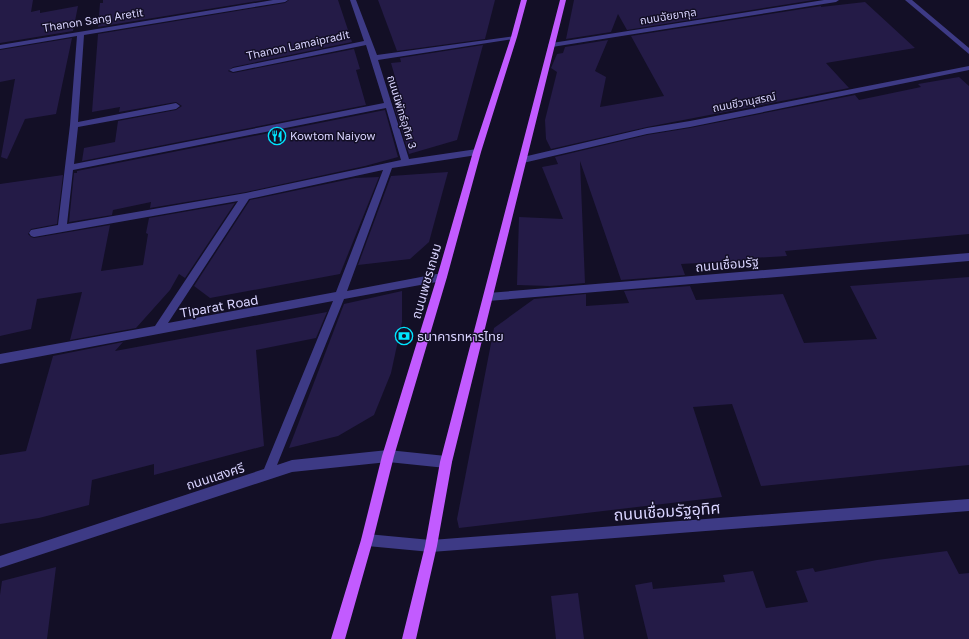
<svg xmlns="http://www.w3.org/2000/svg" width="969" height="639" viewBox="0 0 969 639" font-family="'Golos Text','Noto Sans Thai',sans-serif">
	<rect width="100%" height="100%" fill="#130f26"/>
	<g fill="#241b47">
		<path d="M0,0H33L31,12L40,10V13L78,6L73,31L0,43Z"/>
		<path d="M103,0H264L98,27L100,3H103Z"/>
		<path d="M289,0H338L352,42L233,67L228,71L233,73L354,49L360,69L356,70L366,105L82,161L84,148L115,142L118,121L176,110L182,106L176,102L119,112L120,107L92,112L98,34L285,3Z"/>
		<path d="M378,0H495L485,39L397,51Z"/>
		<path d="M574,0H814L627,30L618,14L611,32L566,39Z"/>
		<path d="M865,2L915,48L826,63L849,88L647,127L551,149L546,139L545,120L557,72L551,68L557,54L563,53L565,47L608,40L595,71L606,77L600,107L664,96L631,36L821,6V7Z"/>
		<path d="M72,38L56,114L25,119L7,159L1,157L15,79L0,82V50Z"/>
		<path d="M483,45L457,140L409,154L394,107L403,105L391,63L401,62L400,58Z"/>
		<path d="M959,77L969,86V234L785,251L787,256L753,258L754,260L681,264L685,275L621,280L580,161L585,283L550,286L517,285L519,217L563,219L542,167L558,164L555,157L647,135L690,128L855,95L859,100L921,87L918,84Z"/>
		<path d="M385,110L398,157L365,166L246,192L150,208L151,202L113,210L112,215L69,222L74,173H77V171Z"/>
		<path d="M448,172L429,242L410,259L358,265L391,176Z"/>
		<path d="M63,175L57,224L31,229L28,234L31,237L34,238L110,225L101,271L143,265L148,234L146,233L149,218L235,203L185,278L179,274L170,290L136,328L70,340L82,292L37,299L31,329L0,336V184Z"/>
		<path d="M379,177L340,274L210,298L194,286L250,200L355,178Z"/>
		<path d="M969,277V465L761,486L732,404L693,407L722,497L459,528L457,519L494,328L534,299L586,294V306L629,303L624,291L690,286L696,300L783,294L804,343L877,339L850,286Z"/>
		<path d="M402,291V322L391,373L374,415L338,436L289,448L344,304Z"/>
		<path d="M327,312L316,338L256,350L264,446L154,475V464L92,480L89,505L39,518L0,524V455L26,451L53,356L123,342L115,351Z"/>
		<path d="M947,551L959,574L969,573V639H648L635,585L652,582L653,589L725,582L723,575L753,571L766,608L808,602L796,571L813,568L815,572L877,560Z"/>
		<path d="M56,567L47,639H0V595L2,581Z"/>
		<path d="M578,593L584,639H556L551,596Z"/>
	</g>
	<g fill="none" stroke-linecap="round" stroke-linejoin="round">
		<g fill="#3d3a85" fill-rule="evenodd">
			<path d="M273,0H288L285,2L84,35L78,122L176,103L180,106L176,109L78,127L74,164L384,103L366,45L233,72L229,70L233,68L364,41L350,0H356L377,55L516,36V38L514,39L378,60L409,159L477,149L481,152L477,155L392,168L347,291L442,273L445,274L447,277L445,280L442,281L344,299L277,465L292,460L388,450L446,456L450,458L452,462L450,466L446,468L388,462L292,472L0,568V556L264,469L333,301L0,364V354L155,326L238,201L34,237L31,236L29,233L31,230L58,225L70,125L77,36L0,49V45ZM386,108L401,160L246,193L67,224L73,170ZM383,170L336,292L168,323L249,199Z"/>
			<path d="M824,0H839L836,2L552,47L548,45L552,43Z"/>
			<path d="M905,0H912L969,48V54Z"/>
			<path d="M969,66V70L690,127L647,134L523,163L519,160L523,157L647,128L690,121Z"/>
			<path d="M969,253V261L488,301L485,300L483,297L485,294L488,293Z"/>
			<path d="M969,499V511L431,552L367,546L363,544L361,540L363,536L367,534L431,540Z"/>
		</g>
		<g fill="#c25bff" fill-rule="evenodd">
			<path d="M521,0H527L517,37L481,152L447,277L394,456L373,540L345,639H331L361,540L382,456L437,277L473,152L511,37Z"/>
			<path d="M560,0H566L452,462L437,546L416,639H402L425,546L440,462Z"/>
		</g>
	</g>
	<defs>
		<symbol id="restaurant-ring" viewBox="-11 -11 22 22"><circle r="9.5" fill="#130f26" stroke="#00e5ff" stroke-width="1.5"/><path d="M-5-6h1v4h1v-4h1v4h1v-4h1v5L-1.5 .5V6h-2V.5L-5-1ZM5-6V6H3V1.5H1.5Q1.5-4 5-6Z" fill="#00e5ff"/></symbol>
		<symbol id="bank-ring" viewBox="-11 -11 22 22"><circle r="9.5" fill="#130f26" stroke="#00e5ff" stroke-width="1.5"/><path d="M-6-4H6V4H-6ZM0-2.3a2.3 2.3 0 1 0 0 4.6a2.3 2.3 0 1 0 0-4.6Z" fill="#00e5ff"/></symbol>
	</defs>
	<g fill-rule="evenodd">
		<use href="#restaurant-ring" x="267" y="126" width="20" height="20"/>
		<use href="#bank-ring" x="394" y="326" width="20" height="20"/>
	</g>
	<g text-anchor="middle" stroke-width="3" stroke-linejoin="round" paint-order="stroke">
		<g font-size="11" fill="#d9d4ff" stroke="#130f26">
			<text transform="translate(668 16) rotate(-9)" y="4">ถนนฉัยยากุล</text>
			<text transform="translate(93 20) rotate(-9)" y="4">Thanon Sang Aretit</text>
			<text transform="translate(298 45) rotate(-12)" y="4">Thanon Lamaipradit</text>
			<text transform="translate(744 102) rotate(-11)" y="4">ถนนชีวานุสรณ์</text>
			<text transform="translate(402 112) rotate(73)" y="4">ถนนนิพัทธ์อุทิศ 3</text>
		</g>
		<g font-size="11" fill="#d9d4ff" stroke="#130f26" text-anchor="start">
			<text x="290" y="140">Kowtom Naiyow</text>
		</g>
		<g font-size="13" fill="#d9d4ff" stroke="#130f26">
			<text transform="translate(727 264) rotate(-5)" y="5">ถนนเชื่อมรัฐ</text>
			<text transform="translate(426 281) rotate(-74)" y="5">ถนนเพชรเกษม</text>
			<text transform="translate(219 306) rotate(-10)" y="5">Tiparat Road</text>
			<text transform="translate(215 476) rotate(-18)" y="5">ถนนเเสงศรี</text>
		</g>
		<g font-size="13" fill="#d9d4ff" stroke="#130f26" text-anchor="start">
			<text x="417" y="341">ธนาคารทหารไทย</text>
		</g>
		<g font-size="16" fill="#d9d4ff" stroke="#130f26">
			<text transform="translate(667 511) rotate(-4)" y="6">ถนนเชื่อมรัฐอุทิศ</text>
		</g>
	</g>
</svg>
